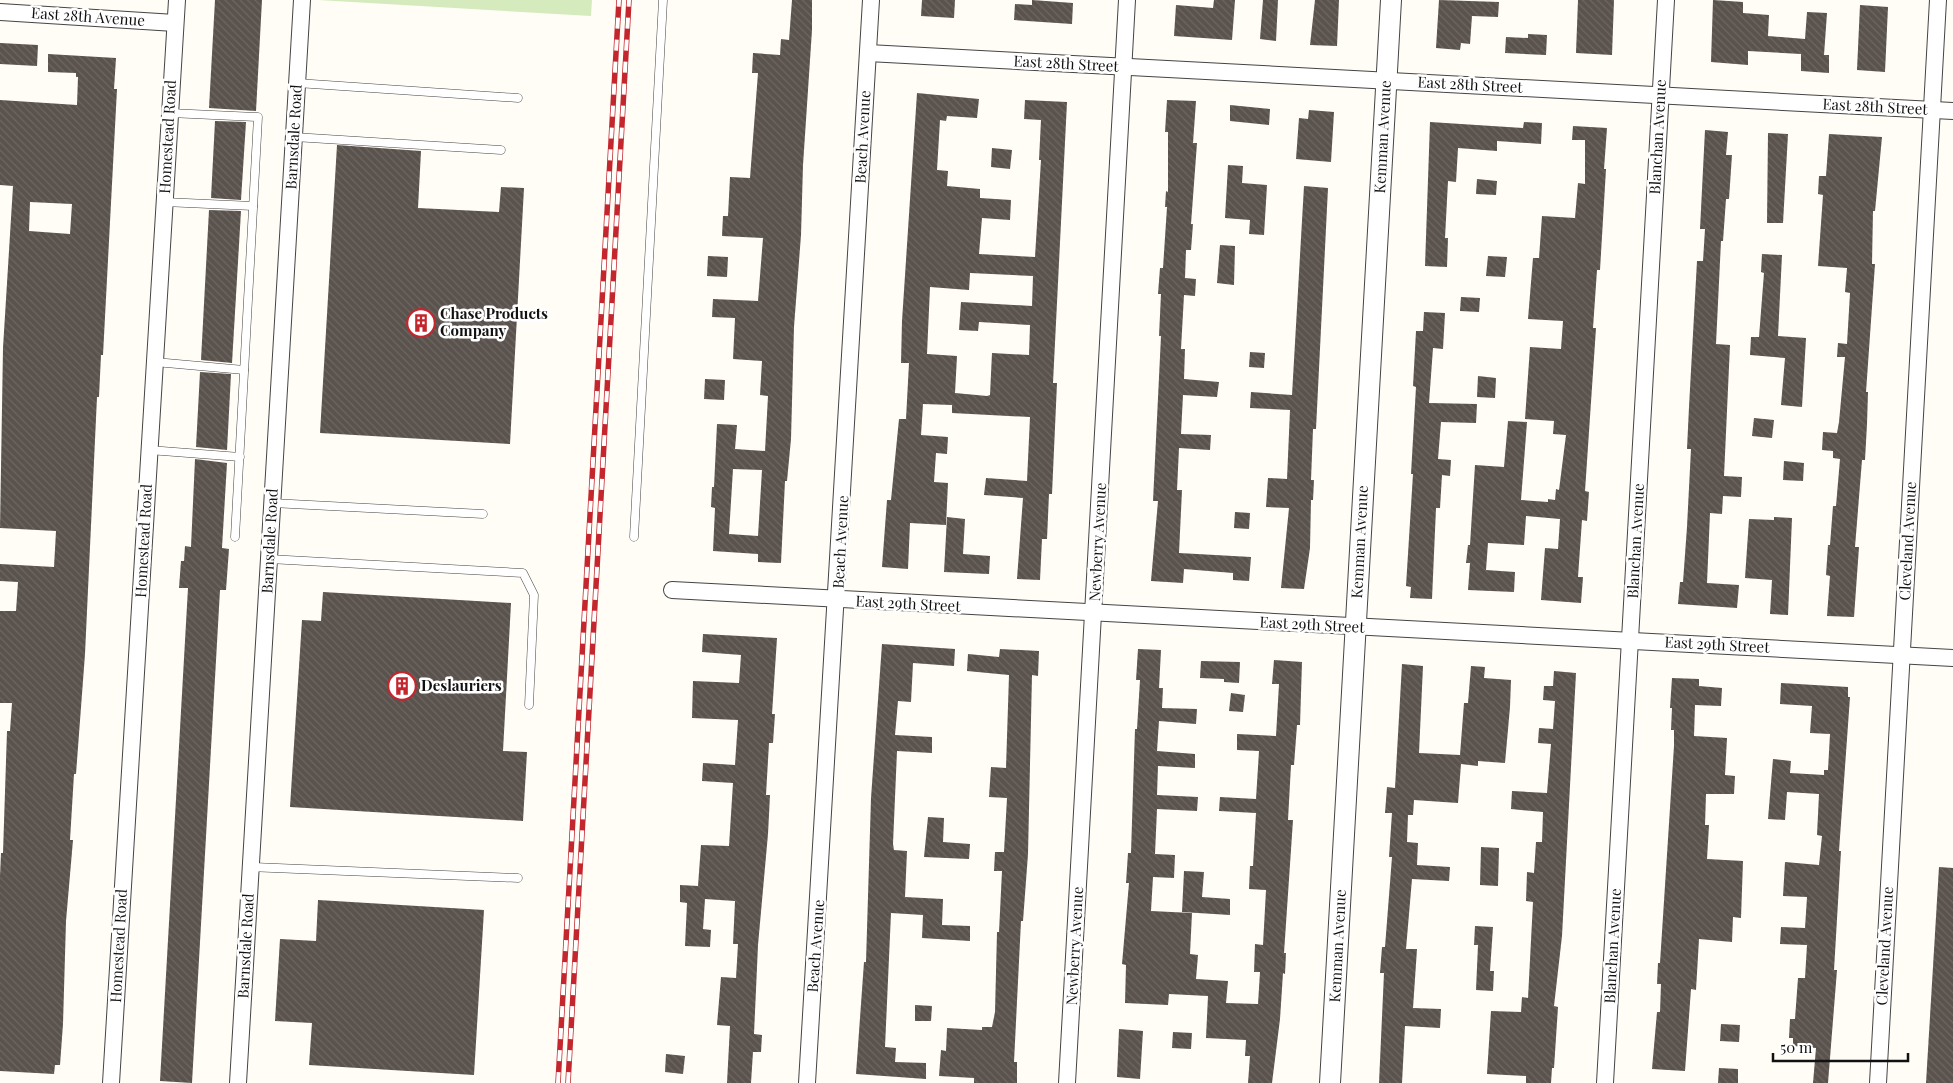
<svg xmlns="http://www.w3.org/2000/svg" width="1953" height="1083" viewBox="0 0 1953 1083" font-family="'Playfair Display',serif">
	<defs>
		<pattern id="building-back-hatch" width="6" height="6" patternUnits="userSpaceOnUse" patternTransform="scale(1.25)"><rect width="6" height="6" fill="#5a524d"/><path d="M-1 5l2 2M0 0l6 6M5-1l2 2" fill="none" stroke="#6d6662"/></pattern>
	</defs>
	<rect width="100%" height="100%" fill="#fffdf5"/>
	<path fill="#d5ebbd" d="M318,0H592L591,16Z"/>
	<g fill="url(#building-back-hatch)" fill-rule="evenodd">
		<path d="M215,0H262L256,111L209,108Z"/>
		<path d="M792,0H812V30L803,165L801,235L794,327L791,439L787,481H785L781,563L758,562V554L713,551L715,508L711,507L712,487H714L717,424L737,425L735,449L765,451L768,396L760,395L762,361L733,359L735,318L712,317L713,299L758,301L763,238L722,236L723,216H728L730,177L750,178L758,73H752L753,53L780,55L781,39L789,40ZM733,469L762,470L758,536L729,534Z"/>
		<path d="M922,0H955L954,18L921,16Z"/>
		<path d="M1032,0L1073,3L1072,24L1014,20L1015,4L1032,5Z"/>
		<path d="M1214,0H1235L1232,40L1174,36L1176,5L1213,8Z"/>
		<path d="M1263,0H1278L1276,41L1260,39Z"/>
		<path d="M1315,0H1339L1337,46L1310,45Z"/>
		<path d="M1439,0L1499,2L1498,17L1472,16L1470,44L1461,43L1460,50L1436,48Z"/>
		<path d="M1578,0H1614L1612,55L1576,53Z"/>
		<path d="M1713,0L1743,2V13L1769,15L1768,36L1805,39L1807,12L1827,13L1824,55H1829V73L1801,71V54L1748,51V65L1711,62Z"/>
		<path d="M1860,5L1888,7L1885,72L1857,70Z"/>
		<path d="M1528,34L1547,35L1546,55L1505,53L1506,37L1528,38Z"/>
		<path d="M0,43L38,45L37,66L0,64Z"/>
		<path d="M48,54L116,58L114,89H117L103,355H101L99,397H97L85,654L76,774H74L70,840H73L66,921L63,1024L60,1065H55L54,1074L0,1071V876L1,853H3L7,731H10L12,703H0V611H16L18,582L0,581V564L54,567L56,531L0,528L3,348L13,186L0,185V100L77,105L78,77H76V73L48,72ZM30,202L72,204L70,234L29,231Z"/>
		<path d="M917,93L979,99L977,118L947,116L946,121L940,120L937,170L948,171L947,186L980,189V198L1011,200L1010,220L982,218L979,254L1035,257L1041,160H1039L1041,120L1024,119L1025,100L1067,102L1053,383H1057L1052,494H1049L1047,539H1042L1040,580L1017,579L1023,498L984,495L986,478L1027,481L1030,417L952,413V405L923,404L921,435L948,437L947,454L936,453L934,482L948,483L946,525L910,523L908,569L882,567L887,500H891L899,419H906L909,363H901L902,321ZM970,273L1033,276L1032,306L961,302L959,330L978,331L979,322L1030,325L1029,355L992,353L990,395L987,396L955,393L957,356L927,354L930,287L969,290Z"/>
		<path d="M1167,100L1196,101L1193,143H1197L1191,224H1193L1191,250H1186L1185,278L1196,279L1195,296L1184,295L1181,349H1185L1184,379L1219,382L1217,397L1183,395L1181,434L1211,435L1210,450L1179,448L1177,490H1182L1179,553L1251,557L1249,581L1233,580V573L1184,569L1183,583L1151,581L1158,501H1153L1161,336H1159L1161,294H1158L1160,268H1163L1167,207H1165L1166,191L1168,192V132H1165Z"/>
		<path d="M1230,105L1270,109L1269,125L1230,121Z"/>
		<path d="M1309,110L1334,112L1331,162L1296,159L1299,118L1308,119Z"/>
		<path d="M215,121L246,122L241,200L211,198Z"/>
		<path d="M1430,122L1523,128L1524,122L1542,123L1541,144L1497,141V151L1458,148L1456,182L1448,181L1445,238H1448L1447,267L1425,266Z"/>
		<path d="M1573,126L1607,128L1604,169H1606L1600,270H1597L1593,328H1596L1585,491L1589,492L1587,521L1582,520L1578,577H1583L1581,603L1541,600L1545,548L1558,549L1560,519L1526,516L1524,545L1488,543L1486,570L1515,572L1514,592L1468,590L1470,563H1466L1468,545H1470L1475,465L1504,467L1508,421L1527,422L1521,500L1548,502V499L1555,500L1556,489L1559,490L1566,435L1553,434L1554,421L1525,419L1530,347L1561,349L1563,321L1528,319L1533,258H1539L1542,216L1575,218L1578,183L1585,184V140H1572Z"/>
		<path d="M1705,130L1728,132L1726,155H1732L1729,199H1726L1723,241H1721L1716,344L1730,345L1724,476L1742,477L1741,497L1723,496L1722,514L1710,513L1707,583L1739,585L1737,608L1678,604L1680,582H1683L1687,527L1691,449H1687L1689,407L1697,261H1703L1705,229H1700Z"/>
		<path d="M1768,133L1788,134L1783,223H1767Z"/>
		<path d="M1829,134L1882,137L1875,211H1873L1872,264H1875L1866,392H1868L1867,424L1865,460H1862L1855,547H1859L1854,617L1827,616L1830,576L1826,575L1828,545H1830L1833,506H1836L1840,459L1833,458V451L1822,450L1823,432L1837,433L1839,422L1845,357H1837L1838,343L1847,344L1850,293L1845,292L1847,268L1818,266L1823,195L1818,194L1819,176H1826Z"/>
		<path d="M337,145L421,151L418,208L499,212L501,187L524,188L510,444L320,433Z"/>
		<path d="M992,148L1012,150L1010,169L991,167Z"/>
		<path d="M1228,165L1243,166L1242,183L1267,185L1264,235L1249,234L1250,220L1225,218Z"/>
		<path d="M1477,179L1497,181L1496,195L1476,194Z"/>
		<path d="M1304,186L1328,188L1316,429H1313L1311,480H1314L1313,500H1311L1310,548L1304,589L1281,588L1289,508L1266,507L1268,478L1287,479L1290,410L1250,408L1251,392L1292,395Z"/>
		<path d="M209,210L241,211L232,363L201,360Z"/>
		<path d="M1220,245L1235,246L1234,285L1217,283Z"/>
		<path d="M1762,254L1782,255L1778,336L1806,338L1802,407L1781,405L1785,358L1750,355L1751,337H1759L1764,273L1761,272Z"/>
		<path d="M708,256L728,257L727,277L707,276Z"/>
		<path d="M1488,256L1507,257L1505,277L1486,276Z"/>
		<path d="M1461,297L1480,298L1479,312L1460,311Z"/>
		<path d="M1424,312L1445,313L1443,349L1433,348L1429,403L1477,404L1476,423L1441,422L1438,459L1451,460L1450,476L1442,475L1440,508H1436L1432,599L1410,598L1411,587L1406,586L1413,474H1411L1416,387L1413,386L1416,331H1423Z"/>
		<path d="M1250,352L1265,353L1264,368L1249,367Z"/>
		<path d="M200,372L231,374L227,450L196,447Z"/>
		<path d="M1478,376L1496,378L1495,398L1477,397Z"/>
		<path d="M705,379L725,380L724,400L704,399Z"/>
		<path d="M1754,418L1774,420L1772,438L1752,436Z"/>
		<path d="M195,459L227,463L222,548L229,549L226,590H220L192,1083L160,1081L188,588H179L181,561H184L185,546L191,547Z"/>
		<path d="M1784,461L1804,463L1803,481L1783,480Z"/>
		<path d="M1235,512L1250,513L1249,529L1234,528Z"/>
		<path d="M947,517L965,519L963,554L990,556L989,574L944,572Z"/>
		<path d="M1774,517L1792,518L1788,615L1770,614L1772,580L1745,578L1749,519L1774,520Z"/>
		<path d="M323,592L511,603L503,751L527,752L523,821L290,807L302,620L321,621Z"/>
		<path d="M703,634L777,638L772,714H775L773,743H769L766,795H770L768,834L758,945L754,1034L762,1035L761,1052H753L751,1083H727L730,1026L717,1025L721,977L736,978L738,944H733L735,901L705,899L703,929L711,930L710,947L685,946L687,903L680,902V885L698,886L701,845L729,846L733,783L702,781L703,763L735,765L738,720L692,718L693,681L739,683L741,655L702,652Z"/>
		<path d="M882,644L955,649L954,666L913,663L911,702L898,701L895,735L932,737V753L897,751L893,844L894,850L907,851L905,897L943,899L942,925L970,926V941L922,938L923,915L891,913L885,1047L896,1048L895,1062L926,1063V1079L856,1074L864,962H866L871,798Z"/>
		<path d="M1000,649L1039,651L1038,676L1032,675L1028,854L1023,921H1021L1014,1062H1017V1083H974V1078L939,1076L941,1050L946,1051L947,1028L982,1030V1027H992L995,1012L997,932H999L1002,871H994L995,852H1004L1007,798L989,797L991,767L1006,768L1009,675L967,671L968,654L999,657Z"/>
		<path d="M1138,649L1161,650L1159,688H1163L1162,708L1197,709L1196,724L1159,721L1157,751L1195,754V768L1158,766L1157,795L1198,797L1197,811L1157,809L1155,854L1175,855L1174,878L1153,877L1151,911L1192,913L1190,954L1198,955L1196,979L1228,981L1226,1003L1258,1004L1260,972H1254L1255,944L1263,945L1266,890L1249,889L1250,866H1253L1256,813L1219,811L1220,797L1256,799L1259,751L1237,750V734L1276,736L1279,684H1272L1274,660L1302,662L1300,725H1297L1294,765H1291L1288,820H1293L1284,953H1286L1285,974L1283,973L1280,1019L1272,1083H1248L1250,1056H1245L1246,1040L1206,1038L1208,996L1169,994L1168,1005L1125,1003L1126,965L1122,964L1129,883H1126L1128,853H1131L1135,729H1137L1140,680H1136Z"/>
		<path d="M1201,661L1240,662L1239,683L1224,682V679L1200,678Z"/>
		<path d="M1402,664L1423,666L1419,753L1460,755L1464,703H1468L1471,666L1485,667L1484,678L1511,680L1510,707L1505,763L1478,761V766L1461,764L1458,803L1414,800L1413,815H1408L1407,842L1418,843L1417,865L1450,867L1449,881L1412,879L1406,949H1417L1413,1008L1441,1009L1440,1028L1405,1026L1402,1083H1379L1384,973H1380L1382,947H1385L1392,857H1389L1392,813H1385L1387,787L1395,788Z"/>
		<path d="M1554,671L1576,673L1562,936L1554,1006L1558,1007L1554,1068H1552L1551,1083H1526V1076L1487,1074L1491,1011L1521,1012L1522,997L1528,998L1533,902L1526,901L1527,872L1534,873L1536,842H1542L1543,812L1511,809L1512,791L1547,793L1551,744L1538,743L1539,728L1553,729L1555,701L1543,700L1544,686H1553Z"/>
		<path d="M1672,678L1699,679V686L1722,688L1721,706L1695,705L1694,736L1727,738L1725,775L1735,776L1734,794H1706L1705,825H1709L1707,859L1743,861L1741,918L1733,917L1732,942L1699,939L1696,990L1691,989L1685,1071L1652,1069L1657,1012H1660L1661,984H1657L1658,963H1660L1674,746V730H1671L1672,708H1670Z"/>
		<path d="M1781,683L1848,687V697H1850L1839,851H1841L1834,970H1837L1828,1083H1813L1816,1048L1793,1046V1038H1789L1790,1019H1795L1798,978H1805L1807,945L1780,944L1781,927L1805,928L1807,897L1783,896L1785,862L1819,865L1822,836L1817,835L1819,794L1787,792L1785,820L1768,819L1773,759L1791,761L1790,773L1824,775V770H1828L1830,734L1810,733L1812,706L1780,704Z"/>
		<path d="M1231,693L1245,695L1243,712L1229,711Z"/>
		<path d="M928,817L944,818L943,842L970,844L969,859L924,857Z"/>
		<path d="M1481,847L1499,848L1498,886L1480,885Z"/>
		<path d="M1939,867L1953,868V1083H1926Z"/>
		<path d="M1184,871L1204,872L1202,897L1230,899V915L1182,912Z"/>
		<path d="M318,900L484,910L474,1075L309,1065L312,1023L275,1021L280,939L316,941Z"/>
		<path d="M1475,926L1493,927L1490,971H1494L1493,991L1476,990L1478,945H1474Z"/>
		<path d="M915,1005L932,1006L931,1021H915Z"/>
		<path d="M1721,1024L1740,1025L1739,1042L1720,1041Z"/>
		<path d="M1119,1029L1143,1031L1140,1079L1117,1077Z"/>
		<path d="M1173,1032L1192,1033L1191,1049L1172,1048Z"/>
		<path d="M666,1054L685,1056L683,1074L665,1072Z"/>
		<path d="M1719,1068L1738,1069V1083H1718Z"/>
	</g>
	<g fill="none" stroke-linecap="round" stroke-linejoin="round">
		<defs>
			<g id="service">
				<path d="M297,83L518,98"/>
				<path d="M170,113L258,117L235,537"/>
				<path d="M294,137L501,150"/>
				<path d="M164,202L253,206"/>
				<path d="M155,362L244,370"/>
				<path d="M149,450L240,457"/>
				<path d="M272,503L483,514"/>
				<path d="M634,537L663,0"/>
				<path d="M269,559L523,573L534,595L529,705"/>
				<path d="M251,867L518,878"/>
			</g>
			<g id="minor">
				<path d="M0,12L175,23"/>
				<path d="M868,53L1953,111"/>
				<path d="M672,590L1953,658"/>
				<path d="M111,1083L177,0"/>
				<path d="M238,1083L302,0"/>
				<path d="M807,1083L871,0"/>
				<path d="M1067,1083L1127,0"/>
				<path d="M1605,1083L1666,0"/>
				<path d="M1878,1083L1938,0"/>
			</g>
			<path id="tertiary" d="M1330,1083L1391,0"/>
		</defs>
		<use href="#service" stroke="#444" stroke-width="9"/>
		<use href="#minor" stroke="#444" stroke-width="18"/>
		<use href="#tertiary" stroke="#444" stroke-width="22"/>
		<use href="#service" stroke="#fff" stroke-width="8"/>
		<use href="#minor" stroke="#fff" stroke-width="16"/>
		<use href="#tertiary" stroke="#fff" stroke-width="20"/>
		<defs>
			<g id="rail">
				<path d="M558,1083L619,0"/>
				<path d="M568,1083L629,0"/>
			</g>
		</defs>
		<use href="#rail" stroke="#c4262e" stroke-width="5.5"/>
		<use href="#rail" stroke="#fff" stroke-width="4" stroke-dasharray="11" stroke-linecap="butt"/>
	</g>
	<defs>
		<symbol id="building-ring" viewBox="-11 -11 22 22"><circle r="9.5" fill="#fff" stroke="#c4262e" stroke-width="1.5"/><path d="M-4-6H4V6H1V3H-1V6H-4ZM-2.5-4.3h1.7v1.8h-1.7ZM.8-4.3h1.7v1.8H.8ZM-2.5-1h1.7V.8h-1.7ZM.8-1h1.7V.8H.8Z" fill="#c4262e"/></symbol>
	</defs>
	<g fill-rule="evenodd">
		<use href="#building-ring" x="405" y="307" width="32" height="32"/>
		<use href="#building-ring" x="386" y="670" width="32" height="32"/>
	</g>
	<g text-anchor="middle" stroke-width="5" stroke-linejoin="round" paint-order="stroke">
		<g font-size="15" fill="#111" stroke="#fff">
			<text transform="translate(88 17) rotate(4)" y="5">East 28th Avenue</text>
			<text transform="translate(1066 64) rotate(3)" y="5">East 28th Street</text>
			<text transform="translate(1470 85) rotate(3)" y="5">East 28th Street</text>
			<text transform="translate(1875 107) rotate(3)" y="5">East 28th Street</text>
			<text transform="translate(168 137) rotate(-87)" y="5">Homestead Road</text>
			<text transform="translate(294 137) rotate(-87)" y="5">Barnsdale Road</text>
			<text transform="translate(863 137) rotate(-87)" y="5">Beach Avenue</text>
			<text transform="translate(1383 137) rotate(-87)" y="5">Kemman Avenue</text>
			<text transform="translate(1658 137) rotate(-87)" y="5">Blanchan Avenue</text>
			<text transform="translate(144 541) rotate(-87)" y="5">Homestead Road</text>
			<text transform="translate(270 541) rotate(-87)" y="5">Barnsdale Road</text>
			<text transform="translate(1636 541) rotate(-87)" y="5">Blanchan Avenue</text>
			<text transform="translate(1908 541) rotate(-87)" y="5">Cleveland Avenue</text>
			<text transform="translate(841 542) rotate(-87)" y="5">Beach Avenue</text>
			<text transform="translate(1098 542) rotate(-87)" y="5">Newberry Avenue</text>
			<text transform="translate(1360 542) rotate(-87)" y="5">Kemman Avenue</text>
			<text transform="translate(908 604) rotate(3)" y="5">East 29th Street</text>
			<text transform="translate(1312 625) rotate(3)" y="5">East 29th Street</text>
			<text transform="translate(1717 645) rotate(3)" y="5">East 29th Street</text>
			<text transform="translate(119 946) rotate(-87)" y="5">Homestead Road</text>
			<text transform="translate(246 946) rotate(-87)" y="5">Barnsdale Road</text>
			<text transform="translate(816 946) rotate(-86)" y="5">Beach Avenue</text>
			<text transform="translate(1075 946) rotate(-87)" y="5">Newberry Avenue</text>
			<text transform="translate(1338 946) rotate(-87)" y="5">Kemman Avenue</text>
			<text transform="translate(1613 946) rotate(-87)" y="5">Blanchan Avenue</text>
			<text transform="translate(1885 946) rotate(-87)" y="5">Cleveland Avenue</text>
		</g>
		<g font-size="15" font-weight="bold" fill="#111" stroke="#fff" text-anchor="start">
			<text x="440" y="319">Chase Products<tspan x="440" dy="17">Company</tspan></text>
			<text x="421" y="691">Deslauriers</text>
		</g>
	</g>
	<path d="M1773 1053v8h135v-8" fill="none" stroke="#111111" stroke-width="2.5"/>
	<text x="1780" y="1053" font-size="15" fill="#111111" stroke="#ffffff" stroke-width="4" paint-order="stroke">50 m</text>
</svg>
